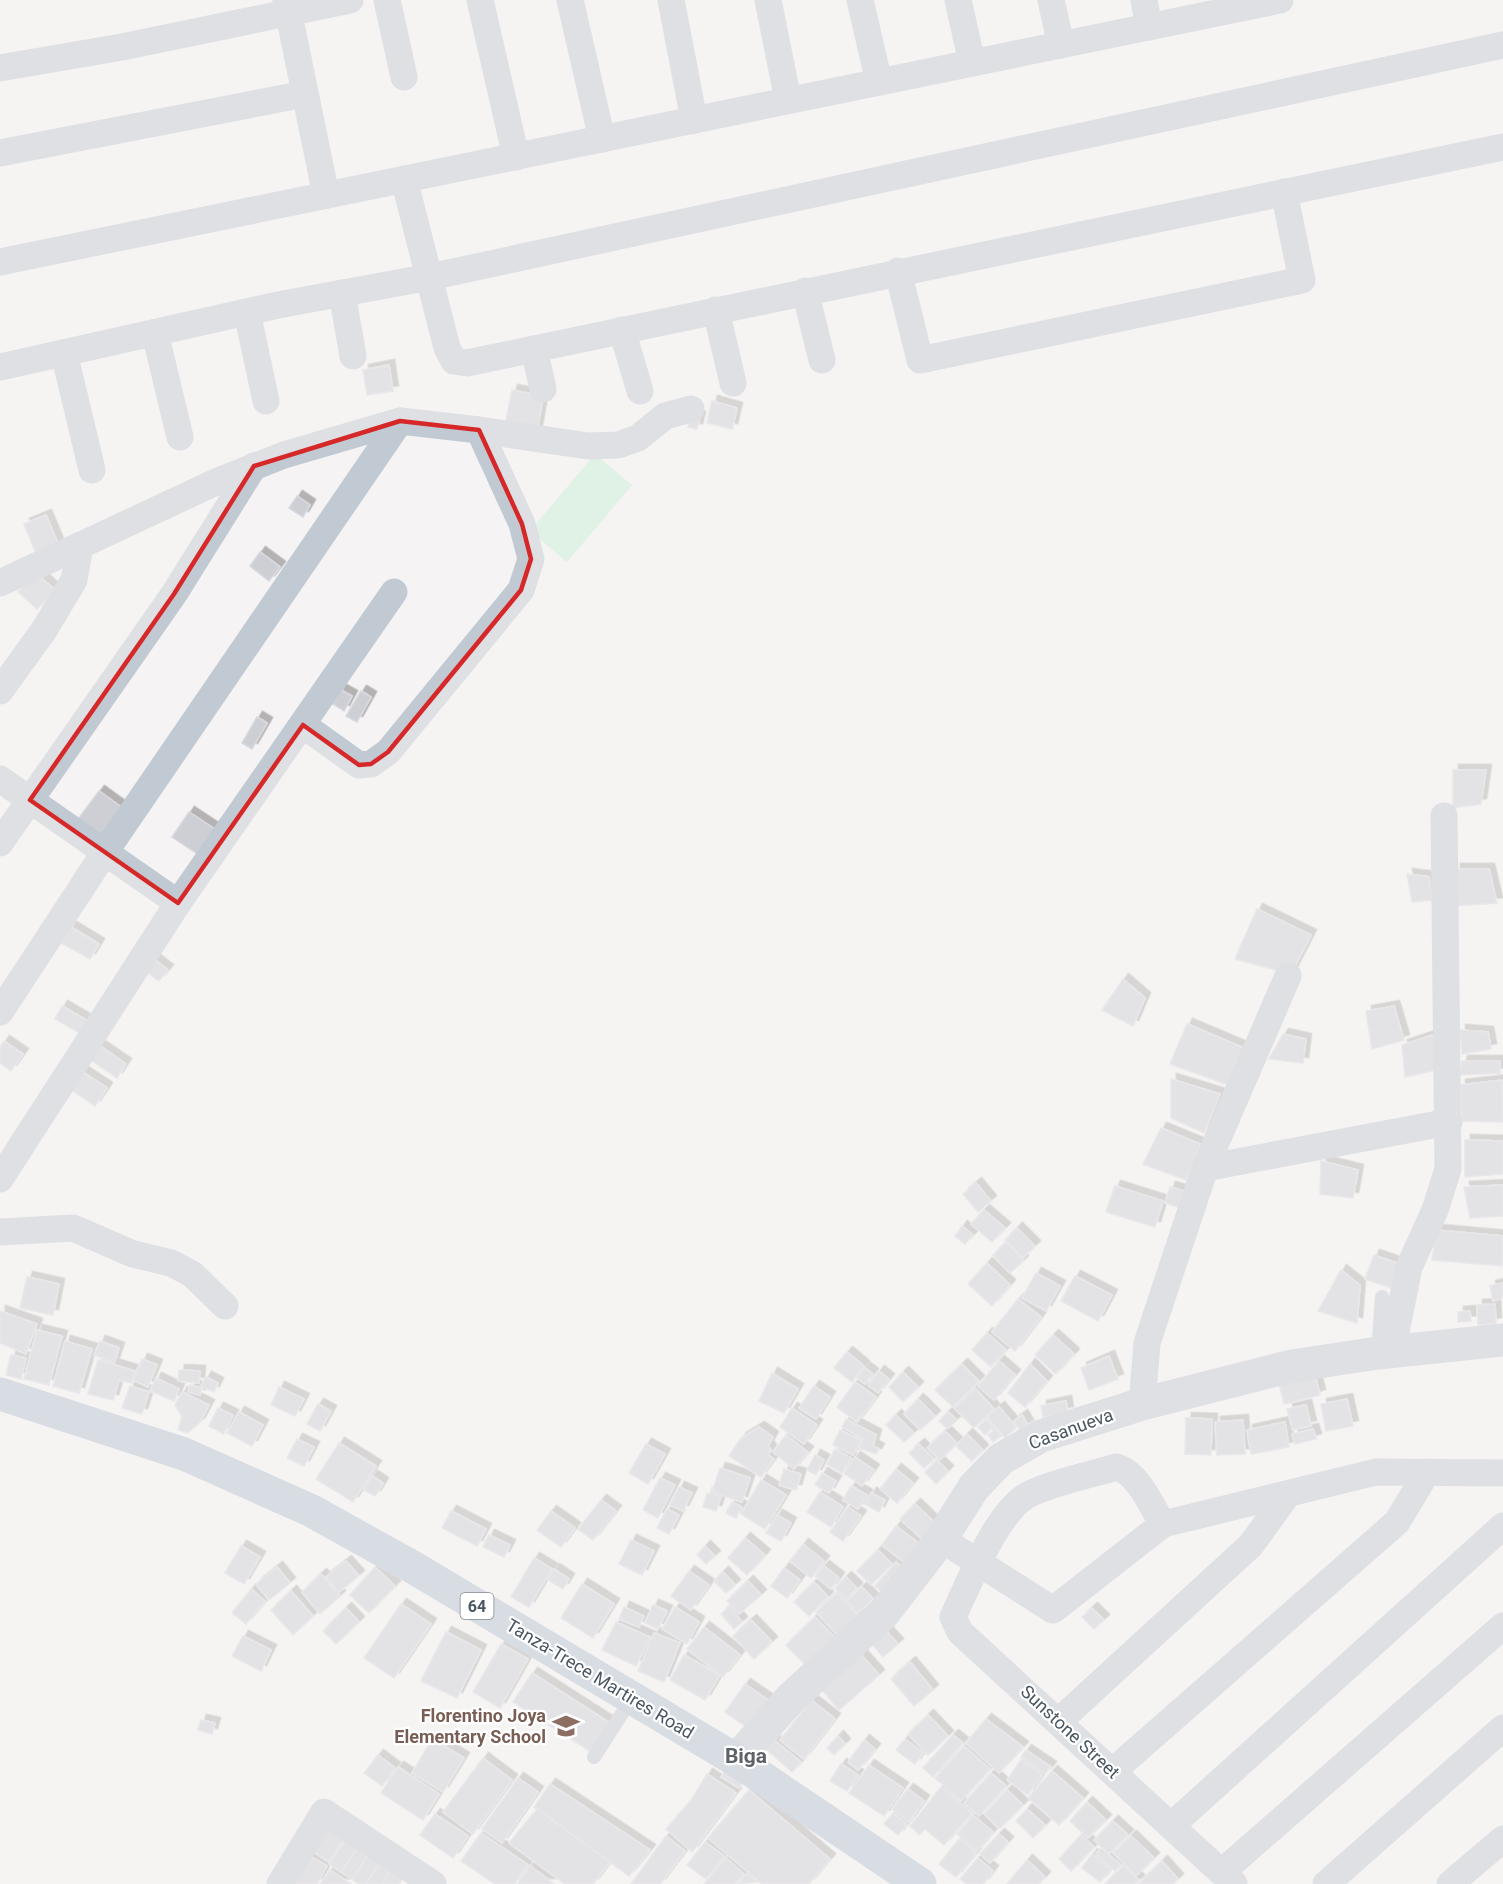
<svg xmlns="http://www.w3.org/2000/svg" width="1503" height="1884" viewBox="0 0 1503 1884" font-family="Roboto,sans-serif">
	<defs>
		<filter id="shadow"><feDropShadow dx="5.5" dy="-5.5" stdDeviation="0" flood-color="#0004"/></filter>
	</defs>
	<rect width="100%" height="100%" fill="#f5f3f3"/>
	<path fill="#c3f1d5" d="M595,454L632,485L567,562L530,531Z"/>
	<g fill="#cdcfd5" stroke="#d7d9de" stroke-width="1.5" filter="url(#shadow)">
		<path d="M389,365L393,391L367,395L363,370Z"/>
		<path d="M512,390L543,396L537,431L505,425Z"/>
		<path d="M712,401L737,408L732,429L707,423Z"/>
		<path d="M691,415L700,417L697,429L688,427Z"/>
		<path d="M297,496L310,505L303,517L289,508Z"/>
		<path d="M46,515L59,546L37,556L24,524Z"/>
		<path d="M260,552L280,567L269,581L250,566Z"/>
		<path d="M36,573L55,590L37,609L18,592Z"/>
		<path d="M341,690L352,696L344,711L333,704Z"/>
		<path d="M361,691L371,697L357,722L346,716Z"/>
		<path d="M257,717L267,723L252,749L242,743Z"/>
		<path d="M1453,770H1486L1481,804L1453,808Z"/>
		<path d="M99,791L125,810L103,838L78,819Z"/>
		<path d="M189,812L216,830L199,855L172,837Z"/>
		<path d="M1455,869H1489L1497,903L1455,906Z"/>
		<path d="M1407,874L1429,877L1432,900L1412,902Z"/>
		<path d="M1257,909L1311,935L1291,974L1235,959Z"/>
		<path d="M71,927L99,944L90,959L61,943Z"/>
		<path d="M154,959L168,970L159,981L145,971Z"/>
		<path d="M1123,979L1145,998L1133,1026L1102,1010Z"/>
		<path d="M62,1006L88,1021L81,1034L55,1019Z"/>
		<path d="M1394,1006L1404,1040L1372,1049L1366,1011Z"/>
		<path d="M1187,1024L1244,1048L1228,1085L1170,1064Z"/>
		<path d="M1460,1030L1488,1032L1491,1049L1462,1054Z"/>
		<path d="M1283,1034L1306,1039L1303,1063L1269,1059Z"/>
		<path d="M1433,1035L1441,1069L1405,1077L1402,1045Z"/>
		<path d="M4,1041L23,1054L11,1071L0,1063V1047Z"/>
		<path d="M97,1044L126,1064L117,1078L88,1058Z"/>
		<path d="M1462,1061H1500V1073L1459,1075Z"/>
		<path d="M75,1067L107,1088L95,1106L64,1085Z"/>
		<path d="M1171,1079L1220,1094L1204,1133L1171,1118Z"/>
		<path d="M1502,1080L1503,1122L1462,1121L1460,1085Z"/>
		<path d="M1161,1128L1200,1144L1186,1180L1143,1164Z"/>
		<path d="M1465,1140L1503,1141V1174L1465,1177Z"/>
		<path d="M1321,1161L1358,1170L1353,1198L1320,1194Z"/>
		<path d="M976,1183L991,1201L978,1212L963,1194Z"/>
		<path d="M1503,1185V1216L1470,1218L1464,1187Z"/>
		<path d="M1115,1186L1163,1201L1155,1227L1106,1212Z"/>
		<path d="M1170,1187L1188,1192L1184,1209L1165,1203Z"/>
		<path d="M984,1210L1005,1228L992,1242L971,1224Z"/>
		<path d="M962,1226L973,1235L965,1244L955,1236Z"/>
		<path d="M1017,1228L1035,1246L1023,1258L1005,1240Z"/>
		<path d="M1436,1230L1503,1236L1502,1266L1432,1260Z"/>
		<path d="M1006,1242L1023,1261L1010,1273L993,1255Z"/>
		<path d="M1374,1255L1400,1264L1391,1288L1365,1279Z"/>
		<path d="M987,1263L1010,1285L992,1306L968,1284Z"/>
		<path d="M1341,1270L1360,1285L1357,1323L1318,1311Z"/>
		<path d="M1036,1273L1060,1286L1046,1311L1022,1298Z"/>
		<path d="M1075,1276L1112,1295L1098,1321L1061,1301Z"/>
		<path d="M27,1277L59,1284L53,1315L20,1308Z"/>
		<path d="M1503,1283V1298L1493,1301L1490,1286Z"/>
		<path d="M1018,1299L1041,1317L1015,1351L992,1332Z"/>
		<path d="M1495,1304L1496,1323L1478,1325L1477,1305Z"/>
		<path d="M0,1311L37,1324L26,1354L0,1343Z"/>
		<path d="M1470,1311L1471,1321L1458,1322V1312Z"/>
		<path d="M37,1330L62,1336L49,1385L24,1379Z"/>
		<path d="M987,1333L1006,1350L991,1367L972,1350Z"/>
		<path d="M1053,1335L1074,1354L1056,1374L1035,1355Z"/>
		<path d="M65,1341L92,1349L79,1393L53,1386Z"/>
		<path d="M100,1341L119,1348L114,1363L94,1355Z"/>
		<path d="M847,1352L864,1366L852,1382L834,1368Z"/>
		<path d="M11,1355L26,1358L21,1379L6,1375Z"/>
		<path d="M1109,1356L1118,1379L1089,1390L1081,1368Z"/>
		<path d="M142,1359L157,1365L148,1387L133,1380Z"/>
		<path d="M98,1360L135,1371L132,1383L119,1380L113,1400L88,1394Z"/>
		<path d="M999,1361L1015,1375L994,1400L978,1386Z"/>
		<path d="M962,1364L979,1381L953,1407L935,1390Z"/>
		<path d="M1030,1364L1047,1381L1025,1407L1008,1393Z"/>
		<path d="M1313,1367L1320,1395L1284,1404L1277,1376Z"/>
		<path d="M865,1368L873,1374L865,1384L857,1378Z"/>
		<path d="M179,1370L200,1371L199,1383L178,1381Z"/>
		<path d="M879,1371L889,1379L878,1393L868,1385Z"/>
		<path d="M903,1372L918,1387L903,1402L889,1387Z"/>
		<path d="M772,1373L798,1389L784,1413L759,1401Z"/>
		<path d="M206,1377L218,1383L214,1392L201,1386Z"/>
		<path d="M156,1378L179,1389L174,1401L150,1391Z"/>
		<path d="M855,1382L876,1397L857,1422L837,1407Z"/>
		<path d="M190,1385L202,1388L200,1395L188,1392Z"/>
		<path d="M130,1386L149,1392L142,1414L122,1408Z"/>
		<path d="M814,1386L830,1397L816,1419L799,1408Z"/>
		<path d="M279,1387L304,1399L295,1416L271,1405Z"/>
		<path d="M975,1388L994,1409L974,1428L954,1408Z"/>
		<path d="M182,1392L209,1405L200,1422L188,1433L178,1430L182,1417L175,1405Z"/>
		<path d="M918,1399L935,1416L920,1430L904,1414Z"/>
		<path d="M1347,1399L1353,1426L1326,1431L1321,1404Z"/>
		<path d="M1066,1401L1068,1412L1043,1417L1041,1406Z"/>
		<path d="M318,1404L331,1411L320,1431L307,1424Z"/>
		<path d="M1306,1405L1311,1426L1293,1430L1287,1409Z"/>
		<path d="M999,1407L1016,1427L1005,1438L987,1417Z"/>
		<path d="M218,1408L233,1415L224,1434L209,1426Z"/>
		<path d="M792,1408L817,1425L804,1444L780,1427Z"/>
		<path d="M239,1412L263,1425L252,1446L227,1433Z"/>
		<path d="M948,1412L957,1420L947,1429L939,1421Z"/>
		<path d="M896,1415L914,1433L904,1442L886,1425Z"/>
		<path d="M1022,1415L1028,1425L1020,1430L1014,1421Z"/>
		<path d="M1186,1418L1212,1419L1211,1455L1185,1454Z"/>
		<path d="M846,1419L876,1435L873,1446L879,1449L876,1454L859,1448L863,1439L842,1427Z"/>
		<path d="M986,1419L993,1427L985,1435L978,1427Z"/>
		<path d="M1243,1420L1245,1454L1217,1455L1215,1422Z"/>
		<path d="M1285,1422L1289,1447L1251,1454L1247,1430Z"/>
		<path d="M759,1427L773,1437L768,1446L771,1450L768,1455L774,1459L761,1477L729,1456L741,1438Z"/>
		<path d="M996,1429L1001,1436L993,1442L988,1435Z"/>
		<path d="M1313,1429L1316,1439L1295,1444L1292,1434Z"/>
		<path d="M840,1430L861,1440L853,1455L833,1445Z"/>
		<path d="M945,1431L957,1443L940,1460L927,1448Z"/>
		<path d="M967,1434L983,1450L972,1461L956,1446Z"/>
		<path d="M786,1435L808,1452L794,1469L773,1452Z"/>
		<path d="M297,1439L314,1447L304,1466L287,1458Z"/>
		<path d="M339,1443L376,1466L353,1502L316,1479Z"/>
		<path d="M646,1444L665,1454L648,1484L629,1473Z"/>
		<path d="M919,1444L934,1459L924,1468L909,1453Z"/>
		<path d="M835,1449L851,1458L842,1473L827,1464Z"/>
		<path d="M815,1455L824,1460L816,1475L807,1470Z"/>
		<path d="M855,1457L874,1470L862,1486L844,1473Z"/>
		<path d="M937,1460L948,1471L936,1484L925,1472Z"/>
		<path d="M720,1468L750,1478L742,1502L712,1492Z"/>
		<path d="M784,1469L801,1474L796,1490L779,1485Z"/>
		<path d="M896,1469L913,1483L897,1503L880,1489Z"/>
		<path d="M822,1473L836,1481L829,1493L815,1485Z"/>
		<path d="M372,1476L383,1483L375,1496L364,1490Z"/>
		<path d="M660,1478L675,1485L658,1518L643,1510Z"/>
		<path d="M761,1480L786,1495L765,1529L741,1514Z"/>
		<path d="M851,1486L867,1495L858,1509L843,1500Z"/>
		<path d="M679,1487L692,1493L683,1511L670,1505Z"/>
		<path d="M820,1492L843,1507L831,1527L807,1512Z"/>
		<path d="M707,1493L721,1497L716,1511L703,1507Z"/>
		<path d="M871,1493L885,1500L879,1512L865,1504Z"/>
		<path d="M601,1500L616,1511L593,1540L578,1529Z"/>
		<path d="M732,1502L742,1507L736,1518L726,1513Z"/>
		<path d="M915,1504L936,1524L922,1539L900,1519Z"/>
		<path d="M848,1507L861,1516L843,1541L830,1532Z"/>
		<path d="M667,1509L679,1515L669,1534L657,1528Z"/>
		<path d="M451,1511L486,1529L477,1546L442,1528Z"/>
		<path d="M551,1511L575,1528L561,1547L537,1530Z"/>
		<path d="M777,1515L791,1523L781,1541L766,1533Z"/>
		<path d="M896,1526L922,1546L908,1565L882,1545Z"/>
		<path d="M489,1535L510,1545L504,1557L483,1547Z"/>
		<path d="M745,1538L765,1555L747,1575L728,1558Z"/>
		<path d="M631,1540L654,1551L642,1575L619,1564Z"/>
		<path d="M803,1544L824,1561L811,1578L790,1561Z"/>
		<path d="M241,1546L260,1557L244,1584L225,1573Z"/>
		<path d="M705,1546L715,1556L706,1564L697,1555Z"/>
		<path d="M878,1550L892,1564L871,1585L857,1571Z"/>
		<path d="M534,1558L552,1569L529,1607L511,1597Z"/>
		<path d="M346,1561L359,1576L339,1592L326,1577Z"/>
		<path d="M896,1562L908,1573L898,1585L886,1574Z"/>
		<path d="M824,1566L839,1578L831,1589L815,1576Z"/>
		<path d="M277,1567L290,1583L269,1600L256,1584Z"/>
		<path d="M375,1567L395,1586L369,1613L350,1595Z"/>
		<path d="M784,1568L800,1580L787,1598L771,1586Z"/>
		<path d="M554,1569L569,1579L563,1589L548,1580Z"/>
		<path d="M689,1571L709,1585L691,1610L671,1596Z"/>
		<path d="M723,1572L735,1585L726,1593L714,1581Z"/>
		<path d="M321,1574L340,1596L320,1614L302,1592Z"/>
		<path d="M886,1574L898,1585L888,1597L875,1586Z"/>
		<path d="M846,1577L857,1588L846,1599L835,1588Z"/>
		<path d="M748,1581L761,1595L739,1614L727,1601Z"/>
		<path d="M814,1582L828,1597L809,1616L794,1602Z"/>
		<path d="M582,1584L614,1604L593,1638L561,1618Z"/>
		<path d="M862,1587L873,1599L858,1613L847,1601Z"/>
		<path d="M251,1589L265,1601L246,1624L232,1613Z"/>
		<path d="M291,1591L313,1616L293,1635L271,1610Z"/>
		<path d="M837,1593L863,1621L842,1640L816,1612Z"/>
		<path d="M401,1604L431,1624L394,1678L364,1658Z"/>
		<path d="M653,1605L667,1611L658,1629L645,1623Z"/>
		<path d="M624,1607L644,1616L639,1627L619,1619Z"/>
		<path d="M675,1607L699,1622L687,1644L662,1629Z"/>
		<path d="M729,1607L742,1622L734,1629L721,1614Z"/>
		<path d="M346,1608L359,1622L336,1644L323,1631Z"/>
		<path d="M1092,1608L1104,1620L1094,1629L1082,1617Z"/>
		<path d="M815,1617L835,1638L806,1666L786,1645Z"/>
		<path d="M751,1620L772,1642L754,1659L733,1636Z"/>
		<path d="M616,1622L650,1637L636,1666L602,1650Z"/>
		<path d="M881,1625L898,1644L883,1657L867,1638Z"/>
		<path d="M704,1627L740,1655L723,1677L687,1649Z"/>
		<path d="M446,1632L481,1650L457,1698L421,1681Z"/>
		<path d="M654,1633L680,1643L664,1682L638,1671Z"/>
		<path d="M243,1636L271,1650L261,1671L232,1656Z"/>
		<path d="M501,1644L528,1659L500,1708L473,1692Z"/>
		<path d="M855,1648L879,1675L839,1710L816,1683Z"/>
		<path d="M684,1655L720,1675L705,1700L670,1680Z"/>
		<path d="M910,1662L933,1690L914,1706L891,1679Z"/>
		<path d="M532,1673L610,1723L591,1752L513,1702Z"/>
		<path d="M745,1684L772,1703L752,1731L725,1712Z"/>
		<path d="M811,1700L835,1719L804,1759L780,1740Z"/>
		<path d="M928,1715L948,1736L928,1755L908,1734Z"/>
		<path d="M986,1719L1023,1747L999,1773L966,1743Z"/>
		<path d="M201,1720L215,1723L212,1734L198,1730Z"/>
		<path d="M953,1735L963,1743L933,1777L923,1768Z"/>
		<path d="M838,1736L845,1744L834,1755L827,1748Z"/>
		<path d="M432,1739L464,1758L443,1792L412,1773Z"/>
		<path d="M905,1739L923,1753L915,1764L896,1750Z"/>
		<path d="M864,1740L875,1749L858,1770L848,1762Z"/>
		<path d="M775,1741L801,1762L792,1772L767,1750Z"/>
		<path d="M964,1746L990,1769L961,1801L935,1778Z"/>
		<path d="M1026,1750L1051,1767L1045,1774L1021,1757Z"/>
		<path d="M378,1755L395,1768L382,1786L364,1773Z"/>
		<path d="M483,1758L512,1780L473,1834L443,1812Z"/>
		<path d="M1021,1760L1042,1775L1028,1795L1007,1780Z"/>
		<path d="M841,1764L858,1775L847,1791L830,1781Z"/>
		<path d="M869,1765L903,1788L884,1816L849,1793Z"/>
		<path d="M728,1766L746,1777L739,1788L721,1777Z"/>
		<path d="M398,1767L439,1794L423,1820L381,1793Z"/>
		<path d="M1052,1771L1083,1798L1059,1825L1028,1798Z"/>
		<path d="M991,1773L1006,1786L979,1816L964,1803Z"/>
		<path d="M707,1774L736,1793L692,1852L666,1829L692,1799Z"/>
		<path d="M518,1778L538,1792L502,1843L482,1829Z"/>
		<path d="M550,1784L650,1850L629,1876L534,1807Z"/>
		<path d="M941,1787L972,1813L944,1845L925,1829L919,1835L910,1826Z"/>
		<path d="M908,1789L924,1801L909,1822L892,1809Z"/>
		<path d="M749,1790L830,1859L809,1884H762L708,1838Z"/>
		<path d="M1007,1790L1023,1805L999,1829L984,1814Z"/>
		<path d="M1087,1802L1106,1820L1088,1838L1070,1821Z"/>
		<path d="M537,1809L610,1862L593,1884H565L509,1843Z"/>
		<path d="M1027,1809L1045,1825L1033,1838L1016,1821Z"/>
		<path d="M893,1813L907,1824L898,1835L884,1824Z"/>
		<path d="M435,1814L468,1836L453,1858L420,1835Z"/>
		<path d="M973,1815L993,1832L977,1851L957,1834Z"/>
		<path d="M1113,1821L1128,1835L1109,1854L1094,1840Z"/>
		<path d="M329,1823L347,1834L329,1862L312,1851Z"/>
		<path d="M350,1833L362,1841L341,1872L329,1864Z"/>
		<path d="M481,1833L528,1865L514,1884H495L461,1861Z"/>
		<path d="M999,1834L1008,1842L990,1863L980,1854Z"/>
		<path d="M1081,1835L1094,1847L1071,1871L1059,1859Z"/>
		<path d="M666,1836L685,1851L660,1884H631Z"/>
		<path d="M1131,1836L1154,1858L1136,1876L1113,1853Z"/>
		<path d="M959,1839L976,1853L956,1877L939,1864Z"/>
		<path d="M362,1841L373,1848L352,1879L341,1872Z"/>
		<path d="M705,1842L724,1856L706,1879L687,1865Z"/>
		<path d="M373,1848L384,1856L366,1884H359L352,1879Z"/>
		<path d="M1101,1848L1121,1865L1115,1871L1096,1854Z"/>
		<path d="M1092,1854L1110,1869L1100,1882L1082,1868Z"/>
		<path d="M310,1856L327,1866L317,1884H292Z"/>
		<path d="M384,1856L396,1863L382,1884H366Z"/>
		<path d="M726,1858L744,1874L735,1884H704Z"/>
		<path d="M978,1858L993,1871L983,1884H966L960,1879Z"/>
		<path d="M1027,1860L1045,1877L1039,1884H1007Z"/>
		<path d="M1162,1861L1178,1879L1173,1884H1138Z"/>
		<path d="M396,1863L407,1871L399,1884H382Z"/>
		<path d="M1124,1865L1139,1880L1135,1884H1105Z"/>
		<path d="M530,1866L554,1884H517Z"/>
		<path d="M330,1870L351,1884H320Z"/>
		<path d="M747,1874L757,1882L737,1884Z"/>
	</g>
	<g fill="none" stroke-linecap="round" stroke-linejoin="round">
		<g stroke="#c1cad2" stroke-width="14">
			<path d="M1378,1353L1382,1297"/>
			<path d="M594,1757L632,1698"/>
		</g>
		<g stroke="#c1cad2" stroke-width="27">
			<path d="M286,0L326,195"/>
			<path d="M387,0L404,77"/>
			<path d="M480,0L516,157"/>
			<path d="M570,0L602,139"/>
			<path d="M671,0L694,120"/>
			<path d="M768,0L788,100"/>
			<path d="M860,0L879,82"/>
			<path d="M958,0L972,63"/>
			<path d="M1051,0L1061,45"/>
			<path d="M1144,0L1149,27"/>
			<path d="M0,68L122,47L350,0"/>
			<path d="M0,153L305,94"/>
			<path d="M404,179L447,348L454,361L467,363L1503,147"/>
			<path d="M0,262L1280,0"/>
			<path d="M898,271L920,360L1302,280L1284,192"/>
			<path d="M805,291L822,360"/>
			<path d="M342,293L353,356"/>
			<path d="M716,310L733,383"/>
			<path d="M247,312L266,401"/>
			<path d="M622,330L640,391"/>
			<path d="M155,333L180,437"/>
			<path d="M534,349L543,389"/>
			<path d="M64,353L92,470"/>
			<path d="M0,367L278,305L430,277L1503,45"/>
			<path d="M479,430L588,446L618,445L638,438L665,416L691,409"/>
			<path d="M0,583L218,481L284,455L400,421L479,430L522,524L531,559L521,590L388,752L371,764L359,765L303,725"/>
			<path d="M0,691L44,630L74,580L80,545"/>
			<path d="M0,779L178,903"/>
			<path d="M0,843L174,594L254,466"/>
			<path d="M0,1012L105,852L400,421"/>
			<path d="M1205,1168L1449,1122"/>
			<path d="M0,1179L178,903L394,592"/>
			<path d="M0,1232L73,1228L133,1254L171,1263L192,1274L225,1306"/>
			<path d="M1392,1352L1409,1267L1435,1210L1448,1169L1444,816"/>
			<path d="M1142,1404L1147,1343L1205,1168L1288,976"/>
			<path d="M1163,1524C1151,1506 1139,1474 1117,1467C1093,1474 1048,1484 1028,1495C997,1511 968,1585 953,1617L960,1632L1234,1884"/>
			<path d="M941,1539L1053,1610L1163,1524L1376,1472L1503,1473"/>
			<path d="M1059,1721L1251,1545L1287,1495"/>
			<path d="M1113,1771L1397,1522L1427,1472"/>
			<path d="M1172,1825L1503,1526"/>
			<path d="M1223,1871L1503,1626"/>
			<path d="M280,1884L324,1812L433,1884"/>
			<path d="M1326,1884L1503,1728"/>
			<path d="M1450,1884L1503,1839"/>
		</g>
		<path stroke="#c1cad2" stroke-width="33" d="M736,1760L791,1698L884,1613L941,1539L974,1487L1001,1459L1041,1436L1142,1404L1292,1366L1378,1353L1503,1340"/>
		<path stroke="#b3c2d1" stroke-width="33" d="M0,1394L184,1454L312,1511L416,1569L736,1760L920,1884"/>
	</g>
	<path d="M0 0H1503V1884H0ZM400,421L479,430L522,524L531,559L521,590L388,752L371,764L359,765L303,725L178,903L30,800L174,594L254,466Z" fill="#f5f3f3" fill-opacity=".55" fill-rule="evenodd"/>
	<path fill="none" stroke="#d62828" stroke-width="4.5" stroke-linejoin="round" d="M400,421L479,430L522,524L531,559L521,590L388,752L371,764L359,765L303,725L178,903L30,800L174,594L254,466Z"/>
	<defs>
		<symbol id="school-bare" viewBox="-9 -9 18 18"><path d="M0-5L7-2L0 1L-7-2ZM-4 1L0 2.5L4 1V4Q0 6-4 4Z" fill="#8d6e63" stroke="#fff" stroke-width="2.5" paint-order="stroke"/></symbol>
	</defs>
	<g fill-rule="evenodd">
		<use href="#school-bare" x="547" y="1707" width="38" height="38"/>
	</g>
	<g text-anchor="middle" stroke-width="4.5" stroke-linejoin="round" paint-order="stroke">
		<rect fill="#fff" stroke="#808990" stroke-width="1.5" x="460.5" y="1593" width="33" height="26" rx="4.5"/>
		<g font-size="16" font-weight="bold" fill="#4a5661">
			<text x="477" y="1612">64</text>
		</g>
		<g font-size="18" fill="#4a5661" stroke="#fff">
			<text transform="translate(1071 1429) rotate(-20)" y="6">Casanueva</text>
			<text transform="translate(600 1679) rotate(31)" y="6">Tanza-Trece Martires Road</text>
			<text transform="translate(1070 1732) rotate(43)" y="6">Sunstone Street</text>
		</g>
		<g font-size="18" font-weight="bold" fill="#785e54" stroke="#fff" text-anchor="end">
			<text x="546" y="1722">Florentino Joya<tspan x="546" dy="21">Elementary School</tspan></text>
		</g>
		<g font-size="21" font-weight="bold" fill="#5f6368" stroke="#fff">
			<text x="746" y="1763">Biga</text>
		</g>
	</g>
</svg>
